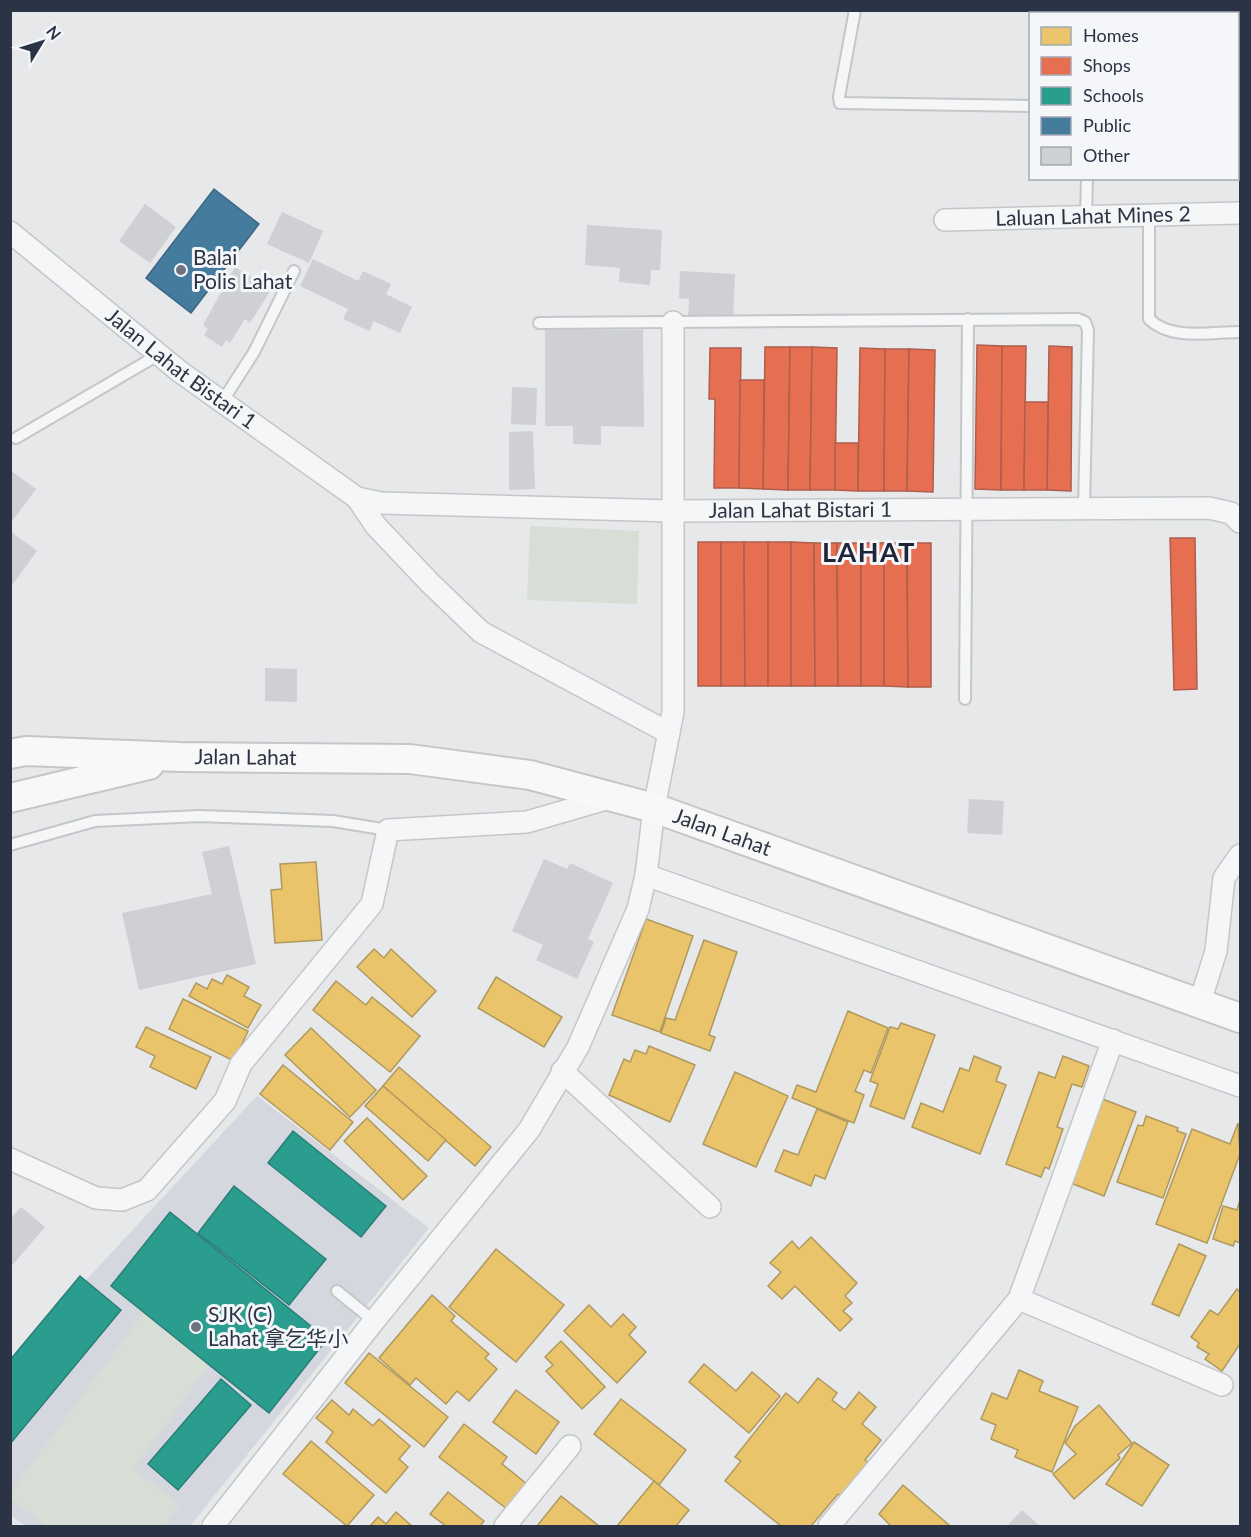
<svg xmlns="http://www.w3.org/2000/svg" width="1251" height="1537" viewBox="0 0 1251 1537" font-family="Lato,'Noto Sans SC',sans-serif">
	<rect width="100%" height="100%" fill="#e6e8ea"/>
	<path fill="#d4d7dd" d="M257,1096L429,1228L190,1526H26L11,1516L10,1362Z"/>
	<g fill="#d6ded6">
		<path d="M530,526L639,531L637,604L527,600Z"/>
		<path d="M143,1313L211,1363L133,1469L180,1504L164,1526H47L11,1499V1492Z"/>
	</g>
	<g fill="#e9c46a" stroke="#b0995f" stroke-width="1.5">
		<path d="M316,862L322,940L275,943L271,890L282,889L280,864Z"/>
		<path d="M646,919L693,936L660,1032L612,1015Z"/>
		<path d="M704,940L737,952L709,1035L715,1037L710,1051L661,1033L666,1018L675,1020Z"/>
		<path d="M374,949L384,958L391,949L436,991L412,1017L357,967Z"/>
		<path d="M227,975L249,987L244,996L261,1005L248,1028L189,996L196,983L207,989L212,979L222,984Z"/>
		<path d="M496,977L562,1017L544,1047L478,1008Z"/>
		<path d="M336,981L366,1005L372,997L420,1036L390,1072L313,1010Z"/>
		<path d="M183,999L248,1031L234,1061L169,1029Z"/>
		<path d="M848,1011L888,1028L871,1073L864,1070L855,1091L864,1095L854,1123L792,1098L797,1085L816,1092Z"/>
		<path d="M901,1023L935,1035L904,1119L870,1106L878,1084L870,1081L890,1027L898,1029Z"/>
		<path d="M146,1027L211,1057L196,1089L150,1067L155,1056L136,1047Z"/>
		<path d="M311,1028L376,1090L350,1117L285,1055Z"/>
		<path d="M649,1046L695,1065L670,1122L609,1095L624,1059L630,1062L635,1050L646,1054Z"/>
		<path d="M974,1056L1001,1067L996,1081L1006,1085L980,1154L912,1127L921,1103L943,1112L960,1068L969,1071Z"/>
		<path d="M1063,1056L1089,1066L1082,1087L1072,1084L1057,1127L1063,1129L1049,1169L1045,1167L1041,1177L1006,1164L1039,1072L1055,1078Z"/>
		<path d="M283,1065L353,1122L330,1150L260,1094Z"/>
		<path d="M399,1067L491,1147L475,1166L383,1086Z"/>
		<path d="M735,1072L788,1096L756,1167L703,1144Z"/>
		<path d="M383,1086L446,1140L428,1161L365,1106Z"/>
		<path d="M1100,1098L1136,1112L1104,1196L1068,1182Z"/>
		<path d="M817,1109L848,1122L825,1179L815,1175L811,1186L775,1171L784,1150L798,1155Z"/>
		<path d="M1146,1116L1178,1128L1177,1131L1186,1134L1163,1198L1117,1182L1138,1125L1143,1126Z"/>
		<path d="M367,1118L427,1176L403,1200L344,1141Z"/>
		<path d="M1238,1123L1240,1154L1207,1243L1156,1224L1192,1129L1230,1144Z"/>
		<path d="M1240,1200V1243L1235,1241L1233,1246L1213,1239L1223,1206L1237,1210Z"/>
		<path d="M811,1237L857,1283L845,1296L852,1303L843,1311L852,1319L840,1331L795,1286L782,1299L768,1286L781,1272L770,1263L792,1241L799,1249Z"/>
		<path d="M1179,1244L1206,1256L1179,1316L1152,1304Z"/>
		<path d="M496,1249L564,1305L516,1362L449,1307Z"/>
		<path d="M1237,1289L1240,1292V1344L1222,1371L1205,1359L1209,1354L1197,1347L1199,1343L1191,1337L1210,1310L1218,1315Z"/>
		<path d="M432,1295L455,1316L451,1321L489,1354L485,1358L497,1369L469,1401L457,1391L446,1404L416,1378L410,1385L379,1358Z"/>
		<path d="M589,1305L611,1327L623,1314L636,1327L629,1335L646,1352L617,1383L564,1331Z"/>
		<path d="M561,1341L605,1387L582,1409L546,1371L553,1365L545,1357Z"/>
		<path d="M369,1353L448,1417L424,1447L345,1383Z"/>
		<path d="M704,1364L736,1391L752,1372L780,1396L749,1433L689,1382Z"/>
		<path d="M1019,1370L1043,1381L1039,1391L1078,1407L1052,1472L1015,1457L1018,1450L991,1439L996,1425L981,1419L992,1393L1007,1399Z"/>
		<path d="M818,1378L837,1393L832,1400L845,1410L859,1392L876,1407L862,1424L881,1440L865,1460L872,1466L845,1500L838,1494L811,1526H781L725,1481L741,1461L735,1457L786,1393L798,1403Z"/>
		<path d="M516,1390L559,1422L536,1454L493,1422Z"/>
		<path d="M621,1399L686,1450L659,1485L594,1434Z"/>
		<path d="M332,1400L349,1415L353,1409L373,1426L379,1419L410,1446L399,1459L408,1467L386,1493L326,1442L333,1432L316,1418Z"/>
		<path d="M1099,1405L1132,1443L1118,1455L1120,1458L1074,1499L1053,1474L1076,1454L1065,1443L1075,1426Z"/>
		<path d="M464,1424L507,1457L502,1464L527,1484L507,1509L439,1457Z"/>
		<path d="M311,1441L374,1495L347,1526L283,1474Z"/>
		<path d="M1134,1442L1169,1465L1142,1506L1106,1484Z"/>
		<path d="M654,1481L689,1510L676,1526H617Z"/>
		<path d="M903,1485L950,1526H891L879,1514Z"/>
		<path d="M448,1492L484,1521L480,1526H446L430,1514Z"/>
		<path d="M561,1496L599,1526H537Z"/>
		<path d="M396,1512L412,1526H370L378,1517L386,1524Z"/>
	</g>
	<g fill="#e76f51" stroke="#af5d4d" stroke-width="1.5">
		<path d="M977,345L1002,346L1001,490L975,489Z"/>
		<path d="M1002,346H1026L1024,490H1001Z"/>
		<path d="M1049,346L1072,347L1071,491L1047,490Z"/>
		<path d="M765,347H790L788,490L763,489Z"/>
		<path d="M790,347H812L810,490H788Z"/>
		<path d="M812,347L837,348L835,490H810Z"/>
		<path d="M710,348H741L739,488H714L715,399H709Z"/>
		<path d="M860,348L885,349L884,491H858Z"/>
		<path d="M885,349H909L907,491H884Z"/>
		<path d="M909,349L935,350L933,492L907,491Z"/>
		<path d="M740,380H764L763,489L739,488Z"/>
		<path d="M1025,402H1048L1047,490H1024Z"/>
		<path d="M835,443H858V491L835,490Z"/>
		<path d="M1170,538H1195L1197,689L1174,690Z"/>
		<rect x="698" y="542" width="23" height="144"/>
		<path d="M721,542H744L745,686H721Z"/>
		<path d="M744,542H768V686H745Z"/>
		<rect x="768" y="542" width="23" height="144"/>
		<path d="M791,542L814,543L815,686H791Z"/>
		<path d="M814,543H837L838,686H815Z"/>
		<path d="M837,543H861V686H838Z"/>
		<rect x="861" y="543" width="23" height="143"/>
		<path d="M884,543H907L908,687L884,686Z"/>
		<path d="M907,543H931V687H908Z"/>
	</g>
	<g fill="#2a9d8f" stroke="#2a7e79" stroke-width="1.5">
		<path d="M293,1131L386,1206L361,1237L268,1163Z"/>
		<path d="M234,1186L326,1259L289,1305L198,1233Z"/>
		<path d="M170,1212L327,1339L269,1413L111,1286Z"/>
		<path d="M80,1276L121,1310L10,1444V1360Z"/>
		<path d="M221,1379L251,1405L178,1490L148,1464Z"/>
	</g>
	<path fill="#457b9d" stroke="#3d6683" stroke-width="1.5" d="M214,189L259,224L191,313L146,278Z"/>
	<g fill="#ced0d3">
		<path d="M145,204L176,227L150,263L119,241Z"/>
		<path d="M282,212L323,231L309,263L267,244Z"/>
		<path d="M587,225L662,230L660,270H651L650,285L619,282L620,268L585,265Z"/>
		<path d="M313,259L358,281L363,271L391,284L386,294L412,307L400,333L374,321L369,331L343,319L348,309L300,286Z"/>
		<path d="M235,267L271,290L250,323L245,319L230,343L226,340L222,347L204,335L208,329L203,325Z"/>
		<path d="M680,271L735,274L733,320L688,318L689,299L679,298Z"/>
		<path d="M545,329L643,330L644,427L601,426V445L573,444V426H545Z"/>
		<path d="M512,387L537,388L536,425L511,424Z"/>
		<path d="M533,431L535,489L509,490V432Z"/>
		<path d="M10,470L36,489L10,524Z"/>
		<path d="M10,531L37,551L10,588Z"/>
		<path d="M265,668L297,669V702L265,701Z"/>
		<path d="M969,799L1004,801L1002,835L967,833Z"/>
		<path d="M229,846L256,964L139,990L122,913L212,894L202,852Z"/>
		<path d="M544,859L567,869L570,863L613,883L588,939L594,942L577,979L536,960L543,945L512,931Z"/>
		<path d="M21,1207L45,1227L10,1268V1219Z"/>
		<path d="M1022,1510L1040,1526H1007Z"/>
	</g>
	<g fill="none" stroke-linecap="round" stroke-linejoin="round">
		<defs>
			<g id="lane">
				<path d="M855,10L839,97L840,103L1030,106"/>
				<path d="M1084,10L1085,14"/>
				<path d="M1238,106H1240"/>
				<path d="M1086,216L1087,178"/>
				<path d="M1149,216V319C1171,341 1212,332 1240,332"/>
				<path d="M539,323L1078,319L1085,322L1088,330L1084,507"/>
				<path d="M222,402L254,352L294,271"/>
				<path d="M16,438L158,355"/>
				<path d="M965,699L968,319"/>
				<path d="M10,845L95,821L199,816L333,821L388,830"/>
				<path d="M337,1291L374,1321"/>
			</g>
			<g id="street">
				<path id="s1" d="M945,220L1240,213"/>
				<path id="s2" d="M10,232L179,371L357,498L376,526L429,582L481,632L669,733"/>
				<path id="s3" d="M357,498L382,503L673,511L1209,508L1231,513L1240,522"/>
				<path d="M646,875L1240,1086"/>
				<path d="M1200,1002L1216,951L1224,878L1240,855"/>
				<path d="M562,1071L710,1207"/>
				<path d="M10,1159L96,1198L122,1200L147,1190L225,1101L241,1064L372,904L388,830L527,822L613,797"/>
				<path d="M1019,1299L1222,1385"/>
				<path d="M213,1526L374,1321L529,1130L578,1047L638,909L646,875L654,808L673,712V322"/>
				<path d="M505,1526L570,1446"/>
				<path d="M829,1526L1019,1299L1113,1040"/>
			</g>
			<g id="secondary">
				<path id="s4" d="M10,754L26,751L180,757L410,759L530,775L654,808L1240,1018"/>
				<path d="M10,798L149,765"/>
			</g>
		</defs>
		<use href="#lane" stroke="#c4c6c8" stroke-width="14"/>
		<use href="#street" stroke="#c4c6c8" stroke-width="24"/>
		<use href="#secondary" stroke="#c4c6c8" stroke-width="32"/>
		<use href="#lane" stroke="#f5f6f7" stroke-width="10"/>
		<use href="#street" stroke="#f5f6f7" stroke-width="21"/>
		<use href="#secondary" stroke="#f8f8f8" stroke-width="28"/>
	</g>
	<g fill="#6c737f" stroke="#f4f6f9" stroke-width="2">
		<circle cx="181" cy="270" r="6"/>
		<circle cx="196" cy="1327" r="6"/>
	</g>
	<g text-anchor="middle" stroke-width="6" stroke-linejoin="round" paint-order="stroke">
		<g font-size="21" fill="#2b3445" stroke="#f4f6f9">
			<text dy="7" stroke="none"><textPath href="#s1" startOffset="148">Laluan Lahat Mines 2</textPath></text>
			<text dy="7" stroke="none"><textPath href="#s2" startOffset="219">Jalan Lahat Bistari 1</textPath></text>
			<text dy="7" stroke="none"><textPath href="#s3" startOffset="444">Jalan Lahat Bistari 1</textPath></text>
			<text dy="7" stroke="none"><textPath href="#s4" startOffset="236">Jalan Lahat</textPath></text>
			<text dy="7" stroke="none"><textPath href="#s4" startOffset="722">Jalan Lahat</textPath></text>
		</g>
		<g font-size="21" fill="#2b3445" stroke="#f4f6f9" text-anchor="start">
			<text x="193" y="265">Balai<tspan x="193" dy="24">Polis Lahat</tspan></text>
			<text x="208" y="1322">SJK (C)<tspan x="208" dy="24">Lahat 拿乞华小</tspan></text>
		</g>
		<g font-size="27" font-weight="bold" letter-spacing="1.5" fill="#1d2536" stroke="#f4f6f9">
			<text x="869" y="562">LAHAT</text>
		</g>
	</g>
	<rect width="1251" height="1537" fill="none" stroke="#2b3445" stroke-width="24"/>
	<rect x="1029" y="12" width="210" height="168" fill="#f4f6f9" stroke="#a4a8b1" stroke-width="1.5"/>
	<rect x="1041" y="27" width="30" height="18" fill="#e9c46a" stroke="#a4a8b1" stroke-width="1.5"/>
	<text x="1083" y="42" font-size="18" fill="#2b3445">Homes</text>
	<rect x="1041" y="57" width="30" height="18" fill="#e76f51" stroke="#a4a8b1" stroke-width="1.5"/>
	<text x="1083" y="72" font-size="18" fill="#2b3445">Shops</text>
	<rect x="1041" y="87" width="30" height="18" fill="#2a9d8f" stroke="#a4a8b1" stroke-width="1.5"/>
	<text x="1083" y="102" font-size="18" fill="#2b3445">Schools</text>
	<rect x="1041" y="117" width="30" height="18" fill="#457b9d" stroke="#a4a8b1" stroke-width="1.5"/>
	<text x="1083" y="132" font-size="18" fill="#2b3445">Public</text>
	<rect x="1041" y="147" width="30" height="18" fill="#ced0d3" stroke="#a4a8b1" stroke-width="1.5"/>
	<text x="1083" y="162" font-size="18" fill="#2b3445">Other</text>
	<g transform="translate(42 42) rotate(52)" stroke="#f4f6f9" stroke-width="4.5" paint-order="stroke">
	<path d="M0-4.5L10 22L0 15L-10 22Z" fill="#2b3445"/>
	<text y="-9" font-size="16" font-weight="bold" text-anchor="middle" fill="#2b3445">N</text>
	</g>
</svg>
